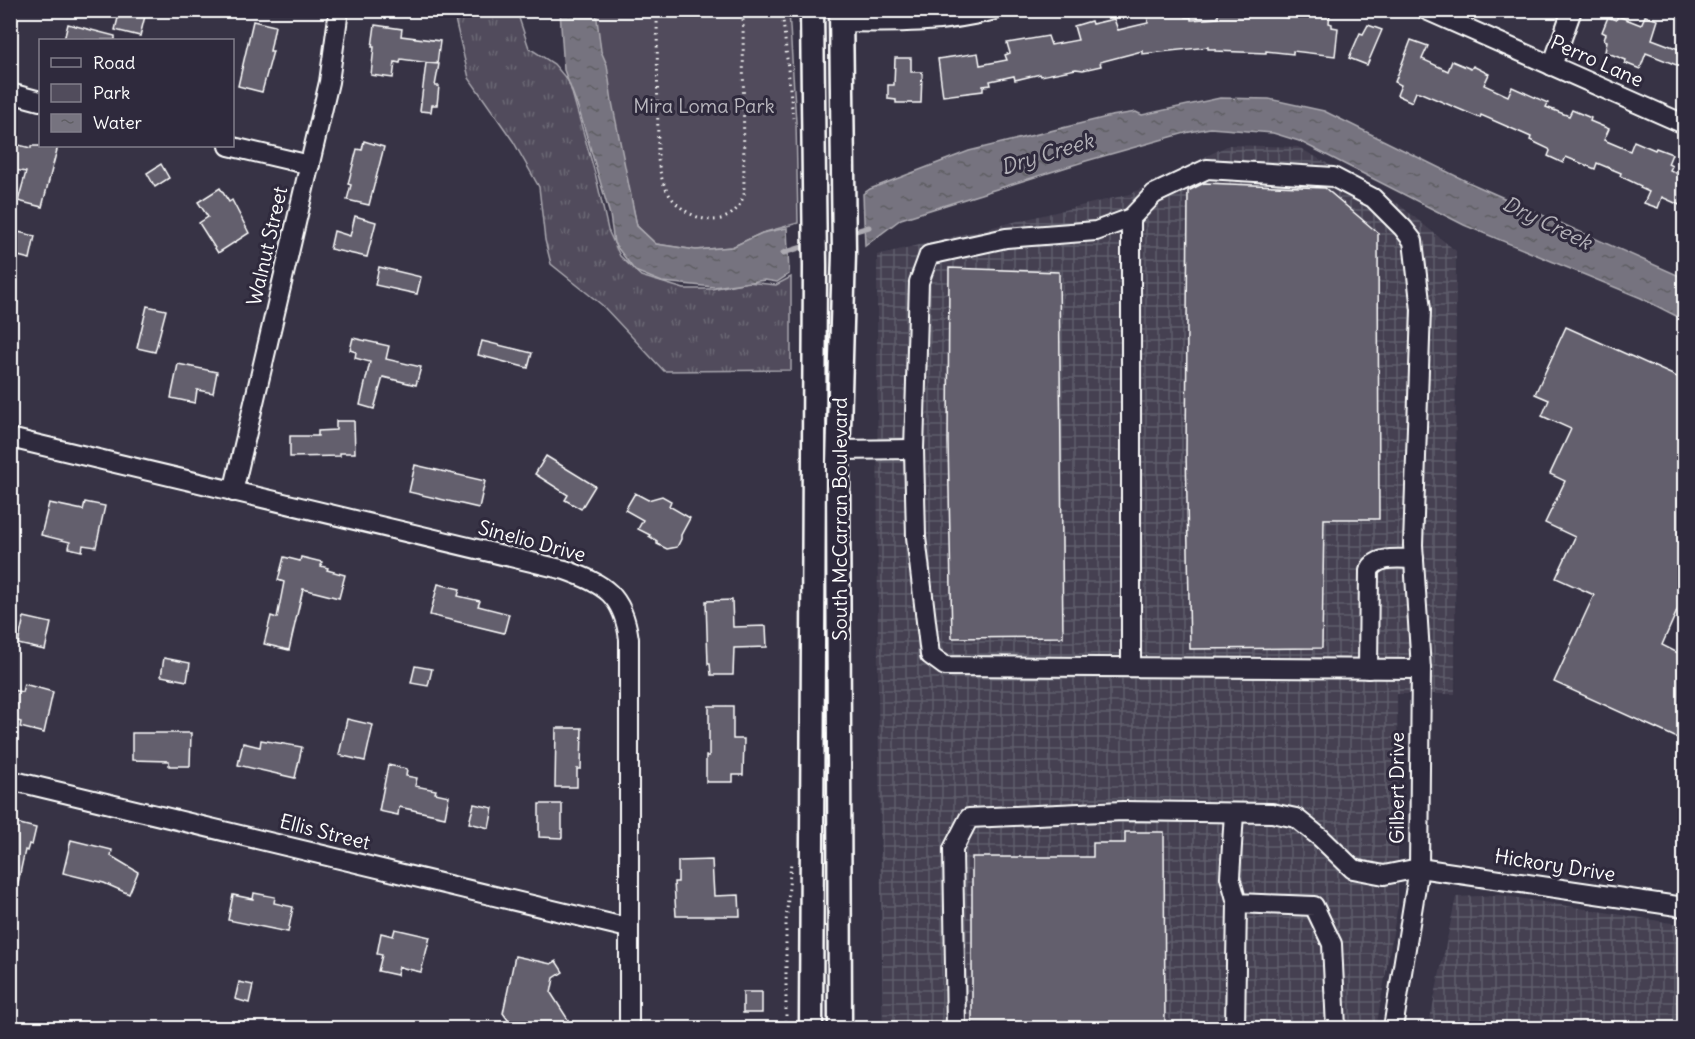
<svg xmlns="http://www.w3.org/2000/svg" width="1695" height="1039" viewBox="0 0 1695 1039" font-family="Delius,sans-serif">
	<defs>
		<pattern id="industrial-grid" width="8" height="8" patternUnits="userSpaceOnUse" patternTransform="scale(1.5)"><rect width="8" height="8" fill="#444051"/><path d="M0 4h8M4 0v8" fill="none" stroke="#605d6b"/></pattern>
		<pattern id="grass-tufts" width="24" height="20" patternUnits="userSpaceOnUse" patternTransform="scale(1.5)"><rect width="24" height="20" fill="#514c5c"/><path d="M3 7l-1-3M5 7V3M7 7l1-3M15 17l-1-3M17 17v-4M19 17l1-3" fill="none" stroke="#6b6774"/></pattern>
		<pattern id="water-ripples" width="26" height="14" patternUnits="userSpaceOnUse" patternTransform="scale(1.5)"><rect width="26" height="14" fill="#76737f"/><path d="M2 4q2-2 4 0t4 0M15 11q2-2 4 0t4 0" fill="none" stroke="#5f5e63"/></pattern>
	</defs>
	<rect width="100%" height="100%" fill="#373345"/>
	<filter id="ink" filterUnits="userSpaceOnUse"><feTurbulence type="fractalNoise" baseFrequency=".0167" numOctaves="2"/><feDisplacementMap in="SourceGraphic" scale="12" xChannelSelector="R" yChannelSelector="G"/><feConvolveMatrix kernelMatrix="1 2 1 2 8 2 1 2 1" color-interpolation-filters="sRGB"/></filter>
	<g filter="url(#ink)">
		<g fill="url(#industrial-grid)">
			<path d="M1229,145L1298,147L1397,203L1456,251L1455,694H1397L1398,905L1376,1028H883L878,692L877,255L1130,194Z"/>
			<path d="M1500,895L1684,925V1028H1428L1456,897Z"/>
		</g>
		<path fill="url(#grass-tufts)" stroke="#a8a6ae" stroke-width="1.5" d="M453,11H519L518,15L529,48L554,64L569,82L596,177L608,230L620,256L641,276L684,289H712L747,282L776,285L791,277V370L664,371L602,305L551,264L545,240L539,187L513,141L469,78Z"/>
		<path fill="#514c5c" stroke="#a8a6ae" stroke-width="1.5" d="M590,11H789L796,122L798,223L762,233L732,247L696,250L656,244L637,226Z"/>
		<g fill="url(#water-ripples)" stroke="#adabb2" stroke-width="1.5">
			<path d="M560,11H596L601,51L607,65L612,102L637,226L656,244L696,250L732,247L762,233L787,228L789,274L777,282L765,280L714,287L662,282L635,271L614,243L610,215L579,110L564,70Z"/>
			<path d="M1220,98L1269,99L1324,111L1468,182L1684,278V320L1641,298L1464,225L1299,141L1273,133L1210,128L1185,133L1086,161L901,219L865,246L863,194L870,189L969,151L1111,116L1136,112L1142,115Z"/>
		</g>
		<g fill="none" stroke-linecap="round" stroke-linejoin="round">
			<g stroke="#adabb2" stroke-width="5">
				<path d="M849,233L869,227"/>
				<path d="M783,253L809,245"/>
			</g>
		</g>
		<g fill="#635f6d" stroke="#fff" stroke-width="1.5">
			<path d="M120,10L145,16L140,36L115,30Z"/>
			<path d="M1166,10H1186V17H1191V20L1218,18V10H1257V14L1289,18L1290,10L1330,12L1329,23L1332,24V27L1338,28L1335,56L1293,51V54L1266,51V53L1215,51V49H1208V47L1142,54V51L1100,62L1101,66L1083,70L1076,69L1041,76L1040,74L1015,80L1014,76L990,81L991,85L983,86V91L943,96L938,59L978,53L980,65L1007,60L1005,55L1010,53L1007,43L1048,36L1051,45L1078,40L1074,26L1091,21L1092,24L1114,19L1118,30L1148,23L1147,12Z"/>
			<path d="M1618,16L1641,25L1645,16L1658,20L1652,39L1684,51V68L1646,53L1640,69L1625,63L1626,60L1605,52L1607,41L1604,40L1606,34L1602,32L1608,17L1616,20Z"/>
			<path d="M253,21L275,26L270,51H273L262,92L238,86Z"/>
			<path d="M68,24L115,36V40H64Z"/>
			<path d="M375,25L402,29L401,36L440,41L437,64L401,59L400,63L395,62L393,78L371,75L374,47H372Z"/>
			<path d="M1368,25L1382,30L1367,65L1349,58L1360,33L1363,34Z"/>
			<path d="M1411,40L1428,46L1422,59L1448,71L1452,61L1471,69L1473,66L1489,74L1484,85L1508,96L1512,87L1548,103L1546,107L1569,116L1572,110L1591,118L1590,121L1609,129L1604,140L1630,151L1634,141L1655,150L1656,148L1672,154L1668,164L1672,166L1670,170L1684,177V207L1662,197L1658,208L1644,203L1649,192L1640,188L1641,186L1620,176L1621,173L1597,163L1595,169L1566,157L1563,163L1548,156L1550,151L1549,149L1530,140L1531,137L1481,115L1480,118L1419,92H1416L1412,102L1397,95L1401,85L1395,82Z"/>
			<path d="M895,58H911V72H922L921,103H896V100L888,99V85H894Z"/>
			<path d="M426,63L439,64L435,86H439L437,105H432L431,112L420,111Z"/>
			<path d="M364,141L384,147L369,205L347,200L351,185L348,184L357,149L362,150Z"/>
			<path d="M10,143L31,148V146H58L42,207L18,201L26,172L10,169Z"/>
			<path d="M161,164L169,178L155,187L147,173Z"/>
			<path d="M1204,183L1325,188L1378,233L1379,519H1324L1322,648L1190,649L1186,452L1188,191Z"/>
			<path d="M220,188L229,202L232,200L249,233L218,253L199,223L208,217L198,202Z"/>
			<path d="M355,216L376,222L367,257L330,249L334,231L350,236Z"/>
			<path d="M10,230L35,236L30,259L10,254Z"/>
			<path d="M379,267L421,277L417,294L375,285Z"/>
			<path d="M949,268L1059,272L1063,637L952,638L948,442Z"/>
			<path d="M147,306L166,310L155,352L137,348Z"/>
			<path d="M1566,327L1684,380V595L1662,645L1684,656V741L1554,682L1594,595L1556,578L1575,537L1545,523L1565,481L1550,474L1571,429L1542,416L1549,400L1535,394Z"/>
			<path d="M353,338L389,346L386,359L421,367L416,385L383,377L374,409L360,405L370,362L355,358L356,352L350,350Z"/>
			<path d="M482,341L532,353L528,368L478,355Z"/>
			<path d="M178,364L217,372L213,393L197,390L195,403L171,398Z"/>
			<path d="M336,421H354L355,453H340V456L290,457V436H318V431L336,430Z"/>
			<path d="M546,456L595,486L581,509L565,500L568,495L535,474Z"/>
			<path d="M415,465L485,481L479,508L409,492Z"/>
			<path d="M635,493L648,500L662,496L671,501L669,506L690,518L681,535V539L677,547L667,549L657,544V541L649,536L650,535L638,529L643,520L625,510Z"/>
			<path d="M85,502L105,506L96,547L83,545L82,551L69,548L70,542L41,535L49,503L83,510Z"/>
			<path d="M284,557L300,561L301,557L322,562L321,566L328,568L327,570L345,575L339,598L303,589L289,650L264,644L271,616L277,618L284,582L278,580Z"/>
			<path d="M438,584L460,589L458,596L480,601L478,606L509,614L504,633L430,615Z"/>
			<path d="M732,600L733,627L766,626L767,647L734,648L733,675H711L710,664H708L706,601Z"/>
			<path d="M24,617L51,623L45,650L18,644Z"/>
			<path d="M164,658L190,663L187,681L161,676Z"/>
			<path d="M415,666L432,669L428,686L411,683Z"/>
			<path d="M24,684L53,692L44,733L20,727L21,722L10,719L12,690L22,692Z"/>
			<path d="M709,706H733V739H744L743,775H733V782H706V756H709Z"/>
			<path d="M347,719L373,725L365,761L339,755Z"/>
			<path d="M556,728H582L581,769H577V787H555Z"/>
			<path d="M132,733H191L190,766H169V761L132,760Z"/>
			<path d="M261,740L302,747L295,778L238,765L243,743L260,747Z"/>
			<path d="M388,765L407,769L406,776L417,778L415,786L436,790L435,793L449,796L445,817L399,807L398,815L379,811Z"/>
			<path d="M474,804L493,808L489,828L469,823Z"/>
			<path d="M539,804H562V838L539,837Z"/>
			<path d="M16,823L36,828L32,845L29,844L27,851L25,850L16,892L10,891V840H13Z"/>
			<path d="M1125,832H1164L1165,1029H972V857H1093V843H1125Z"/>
			<path d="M71,840L112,850L111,856L138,872L129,894L104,883L63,873Z"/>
			<path d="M712,860L714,896L739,895L740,916H676L674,882H678V861Z"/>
			<path d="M254,893L275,897L274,903L293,907L288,932L228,920L233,895L253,899Z"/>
			<path d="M395,929L430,937L421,972L399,967L397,975L378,971L382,955L377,954L381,933L393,936Z"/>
			<path d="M515,956L551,964L556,961L563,972L554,978L551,993L574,1029H544L508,1020L503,1013Z"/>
			<path d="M239,982L253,985L249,1003L235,999Z"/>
			<rect x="743" y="992" width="19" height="21"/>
		</g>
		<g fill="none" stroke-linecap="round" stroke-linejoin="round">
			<defs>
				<g id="minor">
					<path d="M1426,10L1684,124"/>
					<path d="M841,22C895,23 942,24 995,10"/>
					<path d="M1552,66L1572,10"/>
					<path d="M10,93L40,101"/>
					<path d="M229,146L310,165"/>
					<path d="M1131,218V667"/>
					<path d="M10,438L565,570C605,584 623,595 629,639V1028"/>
					<path d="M914,449L919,282L929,255L1006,238L1096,231L1131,218L1154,194L1207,169L1333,177L1373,198L1403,228L1413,241L1421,310L1413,545L1421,669L1419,868L1393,1028"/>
					<path d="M838,450L914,449L916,537L930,655L945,666L1421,669"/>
					<path d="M233,492L329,82L339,10"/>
					<path d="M1368,669L1369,571C1376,555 1399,559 1414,559"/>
					<path d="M10,780L628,928"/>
					<path d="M1234,813L1230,877L1237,903L1314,906L1332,944L1336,1028"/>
					<path d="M956,1028L953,849L969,818L1123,811L1272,813L1296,818L1321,838L1353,869L1384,875L1419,868L1684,907"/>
					<path d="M1235,1028L1237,903"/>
				</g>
				<g id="major">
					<path d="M811,1028L815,266L812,10"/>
					<path d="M840,1028L838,463L844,253L841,10"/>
				</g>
			</defs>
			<use href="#minor" stroke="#fff" stroke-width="22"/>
			<use href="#major" stroke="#fff" stroke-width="27"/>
			<g stroke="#fff" stroke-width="3" stroke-dasharray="1.5 4.5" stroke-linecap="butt">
				<path d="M657,10L658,159C660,175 664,191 676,203C698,225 734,229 744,194L743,10"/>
				<path d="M782,10L793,118"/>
				<path d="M786,1028V923L791,862"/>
			</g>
			<use href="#minor" stroke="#2f2a3d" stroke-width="18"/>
			<use href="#major" stroke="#2f2a3d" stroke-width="22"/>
		</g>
	</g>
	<g text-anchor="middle" stroke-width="6" stroke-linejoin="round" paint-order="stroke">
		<g font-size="20" fill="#fff" stroke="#2f2a3d">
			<text transform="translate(1597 61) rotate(24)" y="7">Perro Lane</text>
			<text transform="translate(267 246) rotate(-77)" y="7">Walnut Street</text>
			<text transform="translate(840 519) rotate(-90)" y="7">South McCarran Boulevard</text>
			<text transform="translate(532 541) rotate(15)" y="7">Sinelio Drive</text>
			<text transform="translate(1397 788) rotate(-90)" y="7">Gilbert Drive</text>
			<text transform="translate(325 832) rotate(14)" y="7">Ellis Street</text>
			<text transform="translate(1555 865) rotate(9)" y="7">Hickory Drive</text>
		</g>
		<g font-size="20" fill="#b9b7be" stroke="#2f2a3d">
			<text x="704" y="113">Mira Loma Park</text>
		</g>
		<g font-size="21" font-style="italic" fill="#b4b2b9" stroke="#2f2a3d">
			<text transform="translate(1047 154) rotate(-17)" y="7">Dry Creek</text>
			<text transform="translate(1547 223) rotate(26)" y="7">Dry Creek</text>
		</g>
	</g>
	<rect width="1695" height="1039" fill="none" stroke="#2f2a3d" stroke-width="36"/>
	<rect x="18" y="18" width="1659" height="1003" fill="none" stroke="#fff" stroke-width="2" filter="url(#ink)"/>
	<rect x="39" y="39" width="195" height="108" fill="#2f2a3d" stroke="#827f8b" stroke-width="1.5"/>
	<rect x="51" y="58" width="30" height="9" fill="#2f2a3d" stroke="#827f8b" stroke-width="1.5"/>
	<text x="93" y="69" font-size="18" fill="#ffffff">Road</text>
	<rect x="51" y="84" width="30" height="18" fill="#514c5c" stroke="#827f8b" stroke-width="1.5"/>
	<text x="93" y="99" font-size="18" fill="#ffffff">Park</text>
	<rect x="51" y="114" width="30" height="18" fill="url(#water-ripples)" stroke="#827f8b" stroke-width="1.5"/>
	<text x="93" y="129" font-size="18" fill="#ffffff">Water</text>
</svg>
